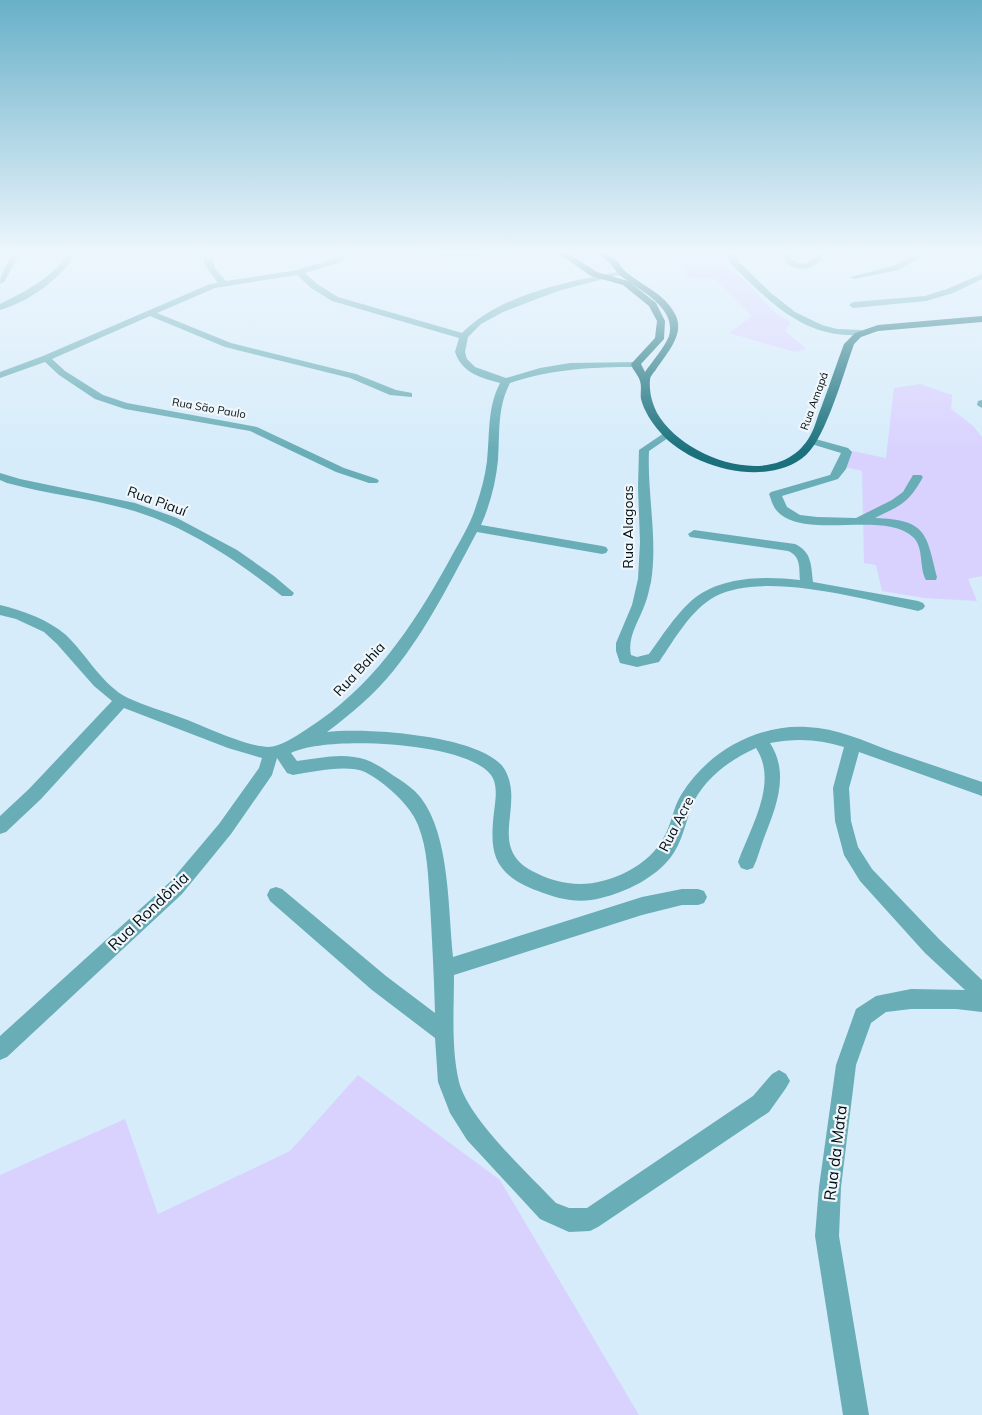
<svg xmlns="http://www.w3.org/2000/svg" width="982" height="1415" viewBox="0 0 982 1415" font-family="Mulish,sans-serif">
	<rect width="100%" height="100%" fill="#d6ecfa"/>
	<g fill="#d9d2ff">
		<path d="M575,252H588L613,266L609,270L594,271L575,257Z"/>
		<path d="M670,252H725L723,256L728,269L745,281L773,311L791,322L785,331L806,349L795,352L729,333L752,316L715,279L689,278Z"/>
		<path d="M920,384L952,395L951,409L973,426L982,437V576L968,579L977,601L924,598L882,591L876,565L864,563L862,471L840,466L847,450L886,458L894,388Z"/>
		<path d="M358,1075L500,1180L639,1415H0V1175L125,1119L158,1214L290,1151Z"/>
	</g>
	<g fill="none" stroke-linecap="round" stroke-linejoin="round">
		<g fill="#69adb6" fill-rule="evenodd">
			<path d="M10,252H18V257L4,282L0,284C0,271 10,264 10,252Z"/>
			<path d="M69,252H77C61,279 30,301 0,310V304C26,291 53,278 69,252Z"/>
			<path d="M203,252H211L215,269L226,281L298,270L332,259L346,252H355L338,263L305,273L317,284L338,297L462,333C502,293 568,282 622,271L626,273L558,291L503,312L481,324L468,337L465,352L467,359L475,367L506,378L540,368L570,363L639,362L641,364L636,367C592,367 552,369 510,383C497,408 500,433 498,460C496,482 490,505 481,525L602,546L606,547L608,550L606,553L602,554L477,532C452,578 428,628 394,670C375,694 351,714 327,732C363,727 486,735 505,770C525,806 487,846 532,871C547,879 564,884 580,884C611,884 650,865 664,837C672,823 673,808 681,795C707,752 757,724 807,727C837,728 864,741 891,751C921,761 952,772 982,782V796L859,752L849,788L851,821L858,847L872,869L939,939L982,980V1012L956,1009H911L886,1012L871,1023L856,1065L841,1187L839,1236L869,1415H843L815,1236L819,1187L836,1065L856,1009L876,996L911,989L965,990L925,953L860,881L844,855L835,821L833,788L844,747C819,739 796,738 770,743C790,774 776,807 764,838C760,848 758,858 753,868L747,870L741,868L738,862C750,828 779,783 756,748C729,760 702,780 691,808C685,825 682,842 671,857C655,878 626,892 601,898C579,904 558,899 538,891C490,873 489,850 495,804C496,795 497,783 491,775C467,742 327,735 291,753L297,761C315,759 335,754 354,757C370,759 381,767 394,776C404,782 414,789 421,798C450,836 448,910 453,957L642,897L682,889H698L704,891L707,897L704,903L698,905H682L642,915L454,975C454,1010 451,1048 459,1082C469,1120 528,1173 556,1203L569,1208H587L753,1096L772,1074L779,1070L786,1074L790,1081L786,1088L769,1112L598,1227L590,1231L569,1232L540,1219L467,1140L450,1113L438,1082L435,1038L372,990L270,901L267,895L270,889L276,887L282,889L386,976L435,1013C434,976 432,940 430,903C428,877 428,850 418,825C410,804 384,782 365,772C346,764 313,772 293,775L287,773L277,758L272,775L231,834L182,894L7,1057L0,1060V1036L170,882L219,824L259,768L262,758L228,748L124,708L41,799L6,832L0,834V816L29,789L112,701L94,686L57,644L44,632L16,619L0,615V605C24,611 47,619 66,635C86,654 103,686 128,698C145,706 164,711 182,718C204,726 247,747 269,747C282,746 296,736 307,729C372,688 413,626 449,561C459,542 470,526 476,506C481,491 485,477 487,461C490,434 487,408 500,383C481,378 462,373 455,352L459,338L332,301L311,288L297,275L215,288L157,313L231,343L356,374L396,390L412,393V397L390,395L350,378L225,347L150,316L52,359L65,371L103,395L127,403L257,427L344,468L377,479L379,481L377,483H369L336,472L250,431L125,409L95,399L59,375L45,362L0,378V372L43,356L210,284L218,283L205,266Z"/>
			<path d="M402,252H523L519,254L467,257L406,254Z"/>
			<path d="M728,252H736L738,261L771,293L795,312L822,325L837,329L861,330L865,333C861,337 854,335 847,335C798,333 765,297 732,265L728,259Z"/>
			<path d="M782,252H790L792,259C803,268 811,262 818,252H826C823,257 820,262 815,265C802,273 784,268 782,252Z"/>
			<path d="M852,252H860L855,255H852Z"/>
			<path d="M922,252H932L898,270L854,279L850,277L893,266Z"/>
			<path d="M982,274V279L953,293L926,301L853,308L849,305L853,302L925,296L947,289Z"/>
			<path d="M982,400V408L977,405L978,401Z"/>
			<path d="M667,431L671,432L672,434L671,436L649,451C647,494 658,539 651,582C649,589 648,597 645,604C639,621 627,637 631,655L637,657L649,654C662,636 674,617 690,602C719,576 763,576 800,580C799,568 801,556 788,551L690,537L688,534L694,530L795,544C812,552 811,565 813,582L918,601L923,603L925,606L923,609L918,611C865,600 765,571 716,596C690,610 675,639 659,662L637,667L620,663L616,651V643L632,605L638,579L640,542L638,487L639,450Z"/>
			<path d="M812,438L848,448L852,452L846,469L838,479L782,496L787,507L800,515L817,517L856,518L892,500L903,492L913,475H921L923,477C908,504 901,505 875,518C926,520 926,532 937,577L936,580H926C919,568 924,547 913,537C884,510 805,541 777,511C773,507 771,499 769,494L771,492L830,475L841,453L808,443L807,441Z"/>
			<path d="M0,473L20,479L135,503L177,518L237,550L274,576L294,593L292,596H282C235,559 185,525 127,509C88,498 47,494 7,483L0,480Z"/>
		</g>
		<path fill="#1a717c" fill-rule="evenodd" d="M557,252H566L597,272L628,281L619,275L610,263L593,252C601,252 607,254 614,258C619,262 622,269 626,272C643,286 665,294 675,314C686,334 666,354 655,371C653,373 650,377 650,380C649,392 652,403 657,413C683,459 778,493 810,436C815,428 817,417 821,408C829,387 836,365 844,344L855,333L878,325L982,316V322L878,331L861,337L854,344C844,372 826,437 806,455C768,489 690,468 660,432C652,423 644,411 641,399C640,393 642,387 640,381C638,374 633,371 631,364L655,338L657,321L649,306L623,285L591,276ZM631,283C648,295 676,311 669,336C665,347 651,363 645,372L641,364L664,339L665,321L656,303Z"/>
	</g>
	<linearGradient id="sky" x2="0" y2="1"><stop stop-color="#68b0c8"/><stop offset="0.56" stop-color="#edf6fd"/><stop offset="1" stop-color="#edf6fd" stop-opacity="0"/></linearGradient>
	<rect width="982" height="450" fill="url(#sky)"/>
	<g text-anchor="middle" stroke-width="4.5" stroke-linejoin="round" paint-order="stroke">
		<g font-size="11" fill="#030f16" stroke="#f0f7fb">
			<text transform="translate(814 401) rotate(-70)" y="4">Rua Amapá</text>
			<text transform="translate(209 408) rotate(10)" y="4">Rua São Paulo</text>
		</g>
		<g font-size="14" fill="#030f16" stroke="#f0f7fb">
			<text transform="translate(157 501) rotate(20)" y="5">Rua Piauí</text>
			<text transform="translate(628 527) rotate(-90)" y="5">Rua Alagoas</text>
			<text transform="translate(359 669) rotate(-47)" y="5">Rua Bahia</text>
			<text transform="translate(676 824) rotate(-63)" y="5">Rua Acre</text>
		</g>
		<g font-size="16" fill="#030f16" stroke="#f0f7fb">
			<text transform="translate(148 911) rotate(-44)" y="6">Rua Rondônia</text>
			<text transform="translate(835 1153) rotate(-83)" y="6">Rua da Mata</text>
		</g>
	</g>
</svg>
